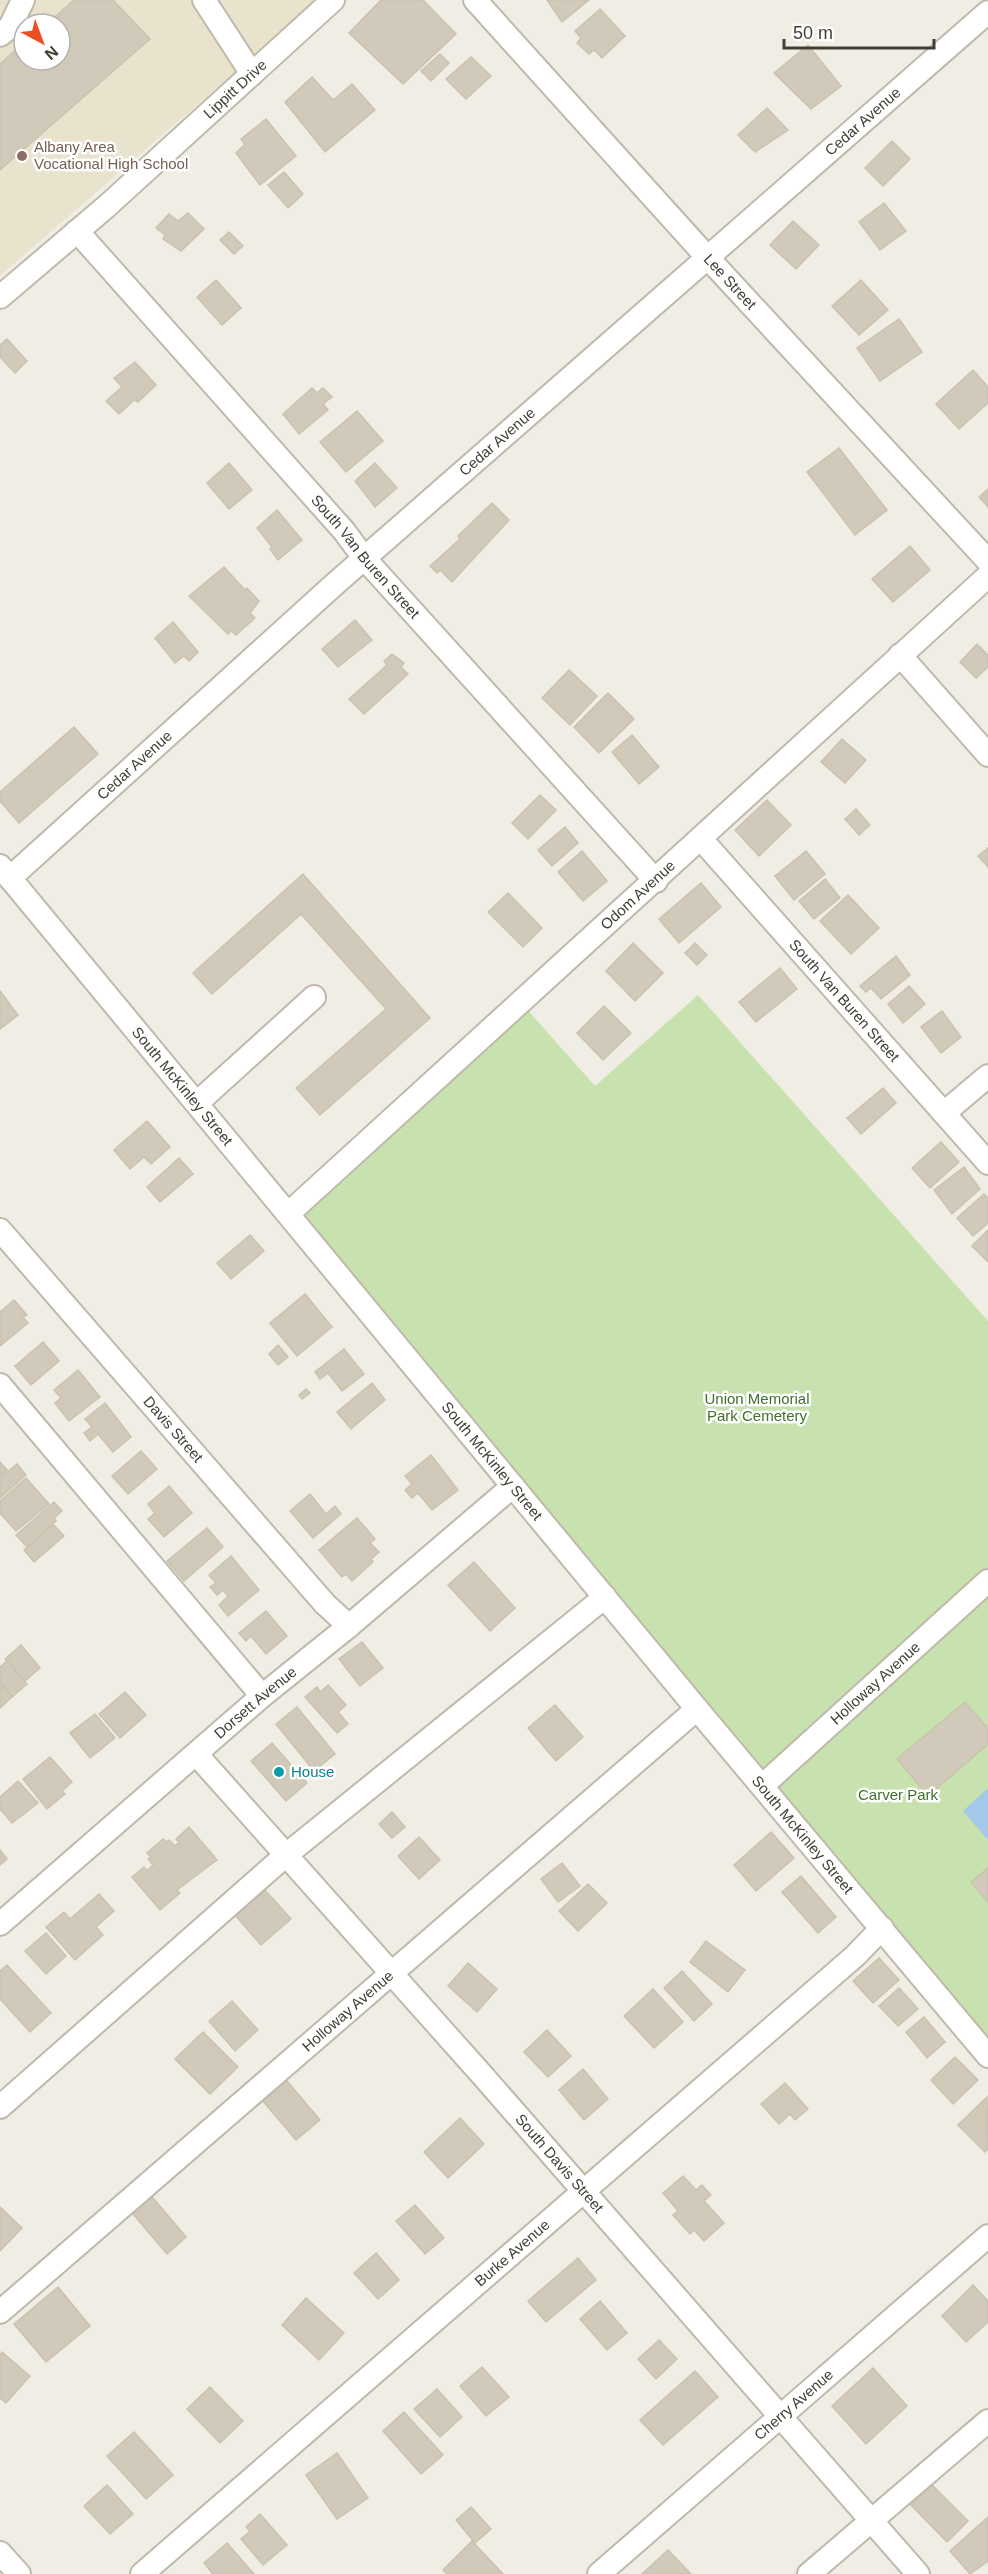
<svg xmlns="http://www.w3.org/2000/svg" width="988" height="2574" viewBox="0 0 988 2574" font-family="Helvetica,sans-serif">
	<rect width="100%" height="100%" fill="#f0eee4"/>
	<path fill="#e9e3ce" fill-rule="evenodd" d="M0,0H318L0,276ZM24,24H60V60H24Z"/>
	<g fill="#c7e2af">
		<path d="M698,995L988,1321V1572L761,1775L297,1213L525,1007L595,1086Z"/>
		<path d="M988,1592V2046L771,1787Z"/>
	</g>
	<path fill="#a3c8ea" d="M988,1788V1838L987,1839L963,1811Z"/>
	<g fill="#d1caba" stroke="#cbc2ae" stroke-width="1.5">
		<path d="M74,0H113L150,39L0,170V64L24,43V60H60V24H47Z"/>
		<path d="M381,0H423L456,34L403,84L349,33Z"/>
		<path d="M547,0H589L562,22Z"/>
		<path d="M600,9L625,36L602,58L594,50L589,54L577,43L581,38L575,31Z"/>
		<path d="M808,45L841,86L811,109L774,73Z"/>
		<path d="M440,54L449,63L431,81L421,71Z"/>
		<path d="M471,57L491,76L466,99L446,79Z"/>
		<path d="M312,77L333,100L352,84L375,110L325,152L285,102Z"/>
		<path d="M767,108L788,130L755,152L738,135Z"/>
		<path d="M266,119L296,156L260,185L236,153L245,144L241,139Z"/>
		<path d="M892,141L910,159L883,186L865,168Z"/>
		<path d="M284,172L303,194L288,208L268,185Z"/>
		<path d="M884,203L906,231L880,250L859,222Z"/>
		<path d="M188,213L204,229L181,251L163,239L165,235L156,228L169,214L178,221Z"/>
		<path d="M793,221L819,245L796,269L770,245Z"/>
		<path d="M229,232L243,246L234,254L220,240Z"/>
		<path d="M216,280L241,308L222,325L197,297Z"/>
		<path d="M861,280L888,310L859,335L832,306Z"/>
		<path d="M899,319L922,352L880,381L857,348Z"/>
		<path d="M7,339L27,361L15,373L0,357V345Z"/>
		<path d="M135,362L156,385L138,402L134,400L119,414L106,401L122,387L114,378Z"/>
		<path d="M973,370L988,387V403L959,429L936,404Z"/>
		<path d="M312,388L317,393L323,388L332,397L323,404L328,410L299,434L283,414Z"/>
		<path d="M357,411L383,441L346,472L320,442Z"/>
		<path d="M839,448L887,510L855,535L807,472Z"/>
		<path d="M229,463L252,490L229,509L207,483Z"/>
		<path d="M375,463L397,488L375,507L355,481Z"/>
		<path d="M988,489V507L979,497Z"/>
		<path d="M492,503L509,520L452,582L440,570L437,573L430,566L460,539L458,536Z"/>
		<path d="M277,510L302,540L278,560L270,549L272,547L257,528Z"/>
		<path d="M910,546L930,570L893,602L872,579Z"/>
		<path d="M224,567L245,590L247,588L259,601L250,613L255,618L236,635L231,631L228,634L189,596Z"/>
		<path d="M355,620L372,640L338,667L322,649Z"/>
		<path d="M173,622L198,652L189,661L184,656L175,663L155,638Z"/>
		<path d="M977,644L988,655V667L976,678L960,662Z"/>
		<path d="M392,654L404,663L401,667L408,674L364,714L349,699L387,665L384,661Z"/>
		<path d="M569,670L597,696L570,725L542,698Z"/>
		<path d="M608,693L634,719L599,753L574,727Z"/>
		<path d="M74,727L98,754L19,823L0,801V792Z"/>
		<path d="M632,735L659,767L639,784L612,752Z"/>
		<path d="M842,739L866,760L845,783L821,762Z"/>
		<path d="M540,795L556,810L528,839L512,823Z"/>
		<path d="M767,800L791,825L759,856L735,830Z"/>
		<path d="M856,809L870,825L859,835L845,819Z"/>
		<path d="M565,827L578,843L552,866L538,850Z"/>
		<path d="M988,848V867L978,856Z"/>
		<path d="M582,851L607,881L583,901L558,872Z"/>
		<path d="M806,851L825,874L794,900L775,876Z"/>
		<path d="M303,874L430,1018L320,1115L296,1088L386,1009L301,914L212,994L193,973Z"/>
		<path d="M825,879L840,898L814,919L799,901Z"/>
		<path d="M701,883L721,907L679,943L659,919Z"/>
		<path d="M508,893L542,928L523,947L488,912Z"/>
		<path d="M848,895L879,928L851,954L820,921Z"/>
		<path d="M633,943L663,973L635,1001L606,971Z"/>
		<path d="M695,943L707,955L697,965L685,953Z"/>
		<path d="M896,956L910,975L881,999L871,988L866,992L860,986Z"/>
		<path d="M780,968L797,989L756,1022L739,1002Z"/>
		<path d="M909,986L925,1004L903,1023L888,1004Z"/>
		<path d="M0,991L18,1015L0,1029Z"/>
		<path d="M604,1006L631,1033L603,1060L577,1033Z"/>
		<path d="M942,1011L961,1037L941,1053L921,1027Z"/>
		<path d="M883,1088L896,1103L861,1134L847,1118Z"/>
		<path d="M147,1121L170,1147L151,1164L144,1157L130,1169L114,1150Z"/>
		<path d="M941,1142L959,1162L930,1188L912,1168Z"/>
		<path d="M179,1158L193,1174L160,1202L147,1187Z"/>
		<path d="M964,1167L980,1189L952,1214L934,1190Z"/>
		<path d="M984,1194L988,1198V1223L973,1236L957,1218Z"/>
		<path d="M988,1230V1262L972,1246Z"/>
		<path d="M250,1235L264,1251L231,1279L217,1263Z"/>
		<path d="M305,1294L332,1327L297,1356L270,1323Z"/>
		<path d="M14,1300L27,1315L23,1317L28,1323L0,1346V1312Z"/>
		<path d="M43,1342L59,1361L31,1385L15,1366Z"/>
		<path d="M278,1345L288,1357L278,1365L269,1354Z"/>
		<path d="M344,1349L364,1374L342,1391L328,1373L320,1379L315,1372Z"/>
		<path d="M78,1370L100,1397L69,1421L55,1403L61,1398L54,1390Z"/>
		<path d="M372,1383L385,1400L351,1429L337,1412Z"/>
		<path d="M306,1389L310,1393L302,1399L299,1395Z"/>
		<path d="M105,1403L131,1437L113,1452L98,1434L90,1441L84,1433L92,1427L85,1419Z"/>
		<path d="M141,1451L157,1469L128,1494L112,1476Z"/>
		<path d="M431,1455L458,1490L432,1510L418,1493L412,1498L405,1490L412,1484L405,1476Z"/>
		<path d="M0,1462L7,1470L0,1476Z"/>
		<path d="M17,1464L26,1475L0,1498V1478Z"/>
		<path d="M26,1478L49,1504L16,1531L0,1513V1501Z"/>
		<path d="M169,1486L192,1513L164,1537L148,1519L155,1513L148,1504Z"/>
		<path d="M310,1494L326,1514L335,1506L341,1514L313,1538L290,1511Z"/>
		<path d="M54,1502L62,1511L54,1518L56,1521L27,1547L16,1535Z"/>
		<path d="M357,1518L375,1539L370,1543L379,1552L371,1559L373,1562L352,1581L346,1574L342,1577L319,1550Z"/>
		<path d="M54,1525L64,1536L34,1562L24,1550Z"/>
		<path d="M207,1528L223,1547L184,1581L167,1561Z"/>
		<path d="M231,1556L259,1590L228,1616L219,1605L228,1596L223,1590L217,1595L210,1587L216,1583L209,1575Z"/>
		<path d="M474,1562L515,1608L490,1631L448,1585Z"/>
		<path d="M266,1611L287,1636L266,1654L251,1636L246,1641L239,1633Z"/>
		<path d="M362,1642L383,1668L360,1686L339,1659Z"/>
		<path d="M21,1645L40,1668L25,1681L5,1659Z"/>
		<path d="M7,1661L27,1684L12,1697L0,1683V1667Z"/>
		<path d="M0,1683L12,1697L0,1708Z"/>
		<path d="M328,1685L346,1705L338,1712L348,1724L337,1733L305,1697L317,1687L320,1692Z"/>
		<path d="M125,1692L146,1715L120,1738L99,1714Z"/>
		<path d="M965,1702L988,1729V1744L928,1796L897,1759Z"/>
		<path d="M555,1705L583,1737L556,1761L528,1728Z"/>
		<path d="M297,1707L335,1754L314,1771L276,1724Z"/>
		<path d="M95,1714L115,1738L90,1758L70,1733Z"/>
		<path d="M272,1743L307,1783L286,1801L251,1761Z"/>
		<path d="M50,1757L72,1782L62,1791L65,1794L47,1809L23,1779Z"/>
		<path d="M18,1781L38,1803L12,1823L0,1809V1797Z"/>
		<path d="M392,1812L405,1827L392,1838L379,1824Z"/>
		<path d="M189,1827L217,1860L177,1890L180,1893L160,1910L132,1877L144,1867L147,1871L153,1865L148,1859L151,1857L147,1853L163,1839L166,1842L169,1840L175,1846L179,1842L176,1839Z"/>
		<path d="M771,1832L794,1858L756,1891L734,1865Z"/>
		<path d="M419,1837L440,1860L419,1879L398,1856Z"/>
		<path d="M0,1850L7,1859L0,1865Z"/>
		<path d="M562,1863L580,1886L558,1902L541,1879Z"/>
		<path d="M988,1868V1902L971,1882Z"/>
		<path d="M801,1876L836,1917L818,1933L782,1892Z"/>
		<path d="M588,1884L607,1903L578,1931L559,1911Z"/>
		<path d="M264,1889L291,1919L261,1945L235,1915Z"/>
		<path d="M99,1894L114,1911L96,1927L103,1935L75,1960L46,1927L64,1912L70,1919Z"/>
		<path d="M46,1933L66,1956L46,1974L25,1951Z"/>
		<path d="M706,1941L745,1970L728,1992L690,1962Z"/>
		<path d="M879,1958L899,1980L873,2003L853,1981Z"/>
		<path d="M468,1963L497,1989L477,2012L448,1986Z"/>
		<path d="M7,1965L51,2013L30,2032L0,1999V1971Z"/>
		<path d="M682,1971L712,2004L694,2021L664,1988Z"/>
		<path d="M899,1988L918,2009L898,2026L879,2006Z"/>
		<path d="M653,1989L683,2022L654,2048L624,2016Z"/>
		<path d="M232,2001L258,2030L235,2051L209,2021Z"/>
		<path d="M924,2017L945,2042L927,2058L906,2032Z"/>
		<path d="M547,2030L571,2056L548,2077L524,2052Z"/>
		<path d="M203,2032L238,2067L210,2094L175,2059Z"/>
		<path d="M955,2057L978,2080L953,2104L931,2080Z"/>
		<path d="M583,2069L608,2099L584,2120L559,2090Z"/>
		<path d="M286,2080L320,2120L296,2140L262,2100Z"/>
		<path d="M785,2083L808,2109L795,2120L790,2114L779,2124L761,2104Z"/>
		<path d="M987,2097L988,2149L985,2152L958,2125Z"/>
		<path d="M460,2118L484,2144L448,2178L424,2152Z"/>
		<path d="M683,2176L696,2190L702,2185L711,2195L704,2201L724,2223L704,2241L694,2230L690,2234L673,2215L678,2211L663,2193Z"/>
		<path d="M148,2192L186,2237L167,2254L128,2208Z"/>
		<path d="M415,2205L444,2238L425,2254L396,2221Z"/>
		<path d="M0,2207L22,2228L0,2251Z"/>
		<path d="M376,2253L399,2280L378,2299L354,2273Z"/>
		<path d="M578,2258L596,2280L546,2322L528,2301Z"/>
		<path d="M973,2285L988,2301V2322L966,2342L942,2316Z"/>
		<path d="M58,2287L90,2326L46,2362L14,2324Z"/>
		<path d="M306,2298L344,2333L319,2360L282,2325Z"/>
		<path d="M600,2301L627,2333L607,2350L580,2319Z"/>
		<path d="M659,2340L677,2359L656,2379L638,2359Z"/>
		<path d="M2,2352L30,2376L6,2403L0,2398V2355Z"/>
		<path d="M482,2367L509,2397L486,2416L460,2386Z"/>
		<path d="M873,2368L907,2406L866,2444L832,2406Z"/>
		<path d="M695,2371L718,2397L663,2445L640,2420Z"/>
		<path d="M210,2387L243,2421L220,2443L187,2409Z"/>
		<path d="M437,2389L462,2417L440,2437L414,2409Z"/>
		<path d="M404,2412L443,2455L421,2474L383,2431Z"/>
		<path d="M134,2432L173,2475L146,2499L107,2456Z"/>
		<path d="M337,2453L368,2498L337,2519L306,2475Z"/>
		<path d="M931,2484L968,2521L947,2542L910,2504Z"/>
		<path d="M107,2485L133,2514L110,2534L84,2506Z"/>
		<path d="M471,2507L491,2529L475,2543L456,2520Z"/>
		<path d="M260,2514L287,2545L263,2565L241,2539L250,2531L246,2527Z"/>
		<path d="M988,2517V2561L970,2574L950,2551Z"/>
		<path d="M472,2541L503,2574H447L443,2570Z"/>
		<path d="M227,2543L254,2574H213L204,2563Z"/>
		<path d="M668,2550L691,2574H642Z"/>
	</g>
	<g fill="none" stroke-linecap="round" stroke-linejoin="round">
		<defs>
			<g id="minor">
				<path d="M204,0L252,74"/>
				<path id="s1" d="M475,0L707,257L988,561"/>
				<path d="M0,35L10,27L23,0"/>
				<path id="s2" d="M77,231L344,531L364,558L656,881"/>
				<path id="s3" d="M0,297L107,206L333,0"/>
				<path d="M900,655L988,755"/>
				<path id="s4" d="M701,839L988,1163"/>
				<path id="s5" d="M0,866L697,1709L988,2056"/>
				<path id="s6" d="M10,878L336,583L988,12"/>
				<path d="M197,1103L314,997"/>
				<path d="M944,1113L988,1076"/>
				<path id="s7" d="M289,1213L988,576"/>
				<path id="s8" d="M0,1230L325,1604L349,1626"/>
				<path d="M0,1385L262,1696"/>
				<path id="s9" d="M197,1755L483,2076L918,2574"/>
				<path id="s10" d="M762,1786L988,1581"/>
				<path id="s11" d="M0,1924L262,1696L349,1626L513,1486"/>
				<path d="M0,2107L286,1855L605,1597"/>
				<path id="s12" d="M0,2312L697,1709"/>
				<path d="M0,2553L19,2574"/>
				<path id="s13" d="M142,2574L855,1956L882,1928"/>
				<path id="s14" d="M599,2574L988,2236"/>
				<path d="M809,2574L988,2421"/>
			</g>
		</defs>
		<use href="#minor" stroke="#beb9aa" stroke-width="26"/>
		<use href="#minor" stroke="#fff" stroke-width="22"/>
	</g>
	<circle fill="#8d6e63" stroke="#fff" stroke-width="2" cx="22" cy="156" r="6"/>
	<circle fill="#0f9aa8" stroke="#fff" stroke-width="2" cx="279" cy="1772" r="6"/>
	<g text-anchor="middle" stroke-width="5" stroke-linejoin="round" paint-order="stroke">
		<g font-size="15" fill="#423e34" stroke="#fff">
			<text dy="5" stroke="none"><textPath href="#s3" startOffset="314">Lippitt Drive</textPath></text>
			<text dy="5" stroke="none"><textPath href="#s6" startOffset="1140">Cedar Avenue</textPath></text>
			<text dy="5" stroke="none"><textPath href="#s1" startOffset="380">Lee Street</textPath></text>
			<text dy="5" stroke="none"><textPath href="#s6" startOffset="654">Cedar Avenue</textPath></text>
			<text dy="5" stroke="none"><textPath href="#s2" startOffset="435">South Van Buren Street</textPath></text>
			<text dy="5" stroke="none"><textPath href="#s6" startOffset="168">Cedar Avenue</textPath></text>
			<text dy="5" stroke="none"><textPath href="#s7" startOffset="472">Odom Avenue</textPath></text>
			<text dy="5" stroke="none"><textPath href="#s4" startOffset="216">South Van Buren Street</textPath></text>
			<text dy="5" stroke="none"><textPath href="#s5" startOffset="286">South McKinley Street</textPath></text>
			<text dy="5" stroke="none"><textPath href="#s8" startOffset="264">Davis Street</textPath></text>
			<text dy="5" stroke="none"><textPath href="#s5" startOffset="772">South McKinley Street</textPath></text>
			<text dy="5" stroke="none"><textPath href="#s10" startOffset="153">Holloway Avenue</textPath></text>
			<text dy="5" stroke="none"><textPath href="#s11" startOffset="338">Dorsett Avenue</textPath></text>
			<text dy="5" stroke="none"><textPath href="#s5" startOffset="1258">South McKinley Street</textPath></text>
			<text dy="5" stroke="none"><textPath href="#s12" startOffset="460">Holloway Avenue</textPath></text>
			<text dy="5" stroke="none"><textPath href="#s9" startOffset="546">South Davis Street</textPath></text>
			<text dy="5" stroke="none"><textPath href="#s13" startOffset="490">Burke Avenue</textPath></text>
			<text dy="5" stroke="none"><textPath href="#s14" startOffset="258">Cherry Avenue</textPath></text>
		</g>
		<g font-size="15" fill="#785e54" stroke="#fff" text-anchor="start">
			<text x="34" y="152">Albany Area<tspan x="34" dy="17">Vocational High School</tspan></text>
		</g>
		<g font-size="15" fill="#406f2c" stroke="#fff">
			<text x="757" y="1404">Union Memorial<tspan x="757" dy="17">Park Cemetery</tspan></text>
			<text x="898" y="1800">Carver Park</text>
		</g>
		<g font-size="15" fill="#0d838f" stroke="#fff" text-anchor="start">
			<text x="291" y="1777">House</text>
		</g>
	</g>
	<g transform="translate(42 42) rotate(139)"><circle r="28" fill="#ffffff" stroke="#b3b2ae" stroke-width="1.5"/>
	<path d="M0-4.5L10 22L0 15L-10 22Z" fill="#ea4f21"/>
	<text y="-9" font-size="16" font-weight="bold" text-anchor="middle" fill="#423e34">N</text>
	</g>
	<path d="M784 39v9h150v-9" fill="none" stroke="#423e34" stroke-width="3"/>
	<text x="793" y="39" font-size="18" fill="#423e34" stroke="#ffffff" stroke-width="4.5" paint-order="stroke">50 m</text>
</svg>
